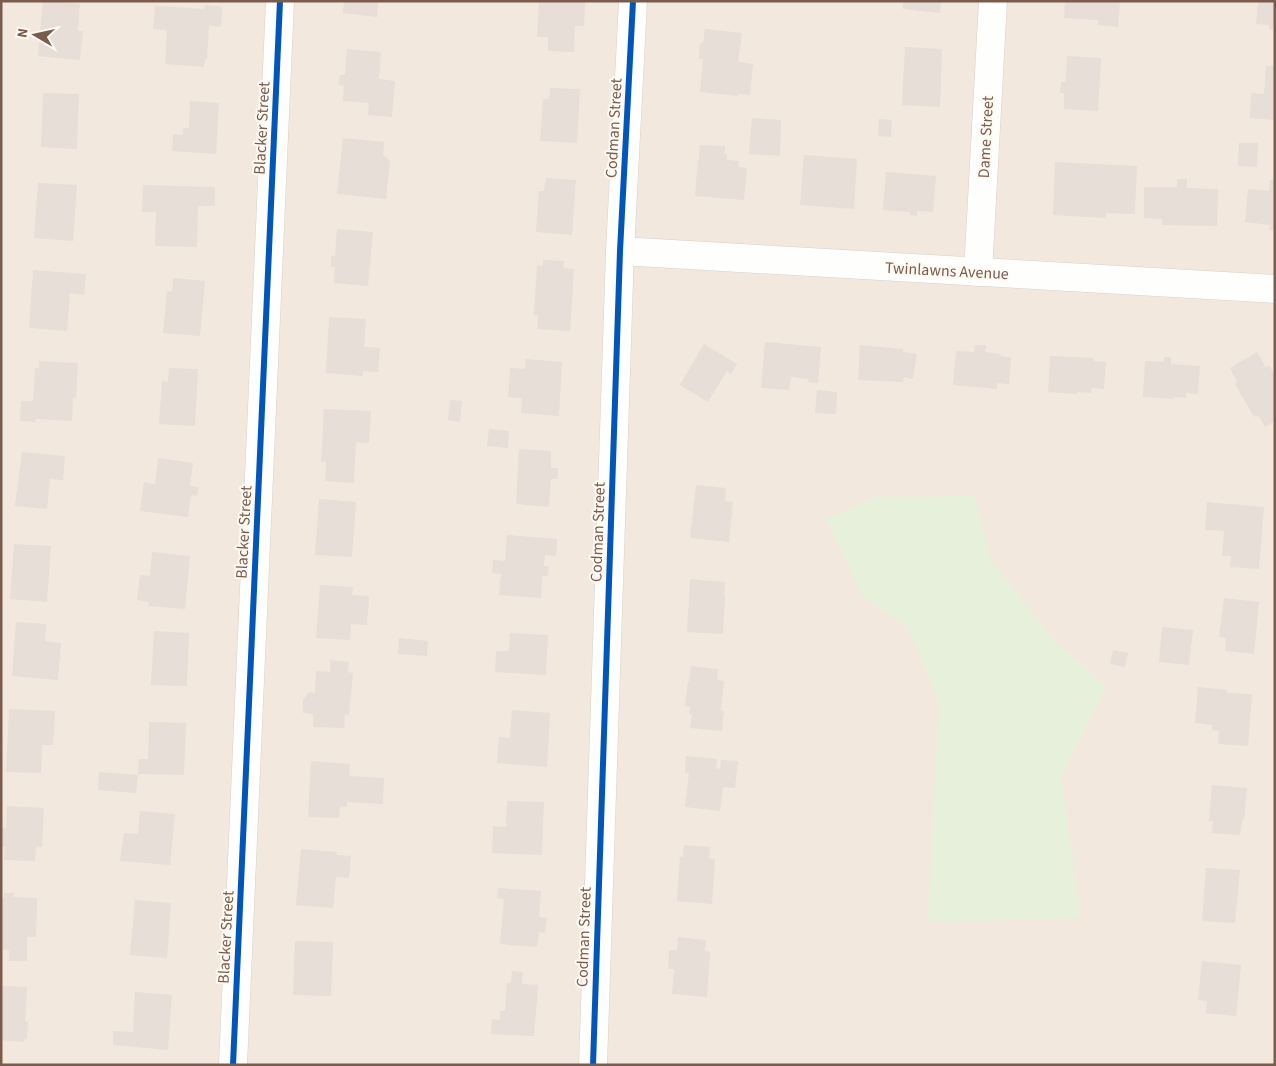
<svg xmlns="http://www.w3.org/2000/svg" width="1276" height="1066" viewBox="0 0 1276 1066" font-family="'Source Sans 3',sans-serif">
	<rect width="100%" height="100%" fill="#f9f5f0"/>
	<rect fill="#f2e8de" x="1" y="1" width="1274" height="1064"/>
	<path fill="#e7f0db" d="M975,496L991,560L1055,641L1106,687L1061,776L1081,918L928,922L939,702L908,628L863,597L826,519L874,497Z"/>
	<g fill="#e6ded7">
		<path d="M43,1H57L80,4L78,31H83L80,60L38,56Z"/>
		<path d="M344,1H378L377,17L343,13Z"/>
		<path d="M539,1H585L584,26H575L574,52L548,51V37H537Z"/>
		<path d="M903,1H941L940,13L903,9Z"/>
		<path d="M1065,1H1120L1118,27L1098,25V20L1064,18Z"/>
		<path d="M1258,1L1268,2V1H1275V29H1269V25L1256,24Z"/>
		<path d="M205,5L222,7L221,27L209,26L207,59H205L204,67L165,64L167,30L153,29L155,6L205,9Z"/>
		<path d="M705,29L742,33L738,62L753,64L750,95L738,94V96L700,92L703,59H699L700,43H703Z"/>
		<path d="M905,47L942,49L940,107L902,105Z"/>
		<path d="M347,49L381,52L379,79L395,81L392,117L368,115L369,103L343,101L344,86L338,85L340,75H345Z"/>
		<path d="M1067,56L1101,58L1098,111L1064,109V93H1060L1061,82H1066Z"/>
		<path d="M1266,66H1275V120L1250,118L1251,93L1264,94Z"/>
		<path d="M550,88L580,89L577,143L540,141L543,99H549Z"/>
		<path d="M43,93L79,94L77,149L41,147Z"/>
		<path d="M190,101L219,103L216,154L172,151L173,134L183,135V128H189Z"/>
		<path d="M752,118L781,120L780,156L749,154Z"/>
		<path d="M879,119L892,120L891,137L878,136Z"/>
		<path d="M343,138L384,142L383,155L390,161L386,199L337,194Z"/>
		<path d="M1239,143H1258L1257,167L1238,166Z"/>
		<path d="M700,145L725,146L724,154H727V160L739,161L738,167L747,168L744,200L695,196L698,160L699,159Z"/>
		<path d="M804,155L857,159L854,209L800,205Z"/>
		<path d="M1055,162L1137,166L1135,214L1106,213V218L1053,215Z"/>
		<path d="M886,172L936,176L933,212L917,211V216L910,215V212L883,210Z"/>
		<path d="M546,178L576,180L572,235L536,232L539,191H544Z"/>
		<path d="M1177,179H1187V188L1218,189L1217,226L1162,225V219L1144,218V187H1177Z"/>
		<path d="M1270,180H1275V231L1269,230L1270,225L1245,222L1248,189L1269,191Z"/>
		<path d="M38,183L77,185L73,241L34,238Z"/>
		<path d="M143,185L215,187V206H198L197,247L155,246L156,212H142Z"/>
		<path d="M337,229L373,232L368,286L334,283L335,267H331V256H335Z"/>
		<path d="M543,260L564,261L563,268L574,269L570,331L537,329L538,315H534L537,265L543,266Z"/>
		<path d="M33,270L86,274L84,295L70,293L67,331L29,328Z"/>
		<path d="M173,278L205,281L200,336L163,333L167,291L172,292Z"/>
		<path d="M329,317L366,319L364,347L380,348L378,372L363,371V376L326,373Z"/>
		<path d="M765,342L821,347L818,383L808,382L809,379L791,377L789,390L761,388Z"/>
		<path d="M704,344L737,364L731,374L727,371L708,402L680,385Z"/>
		<path d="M860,345L903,349V352L917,354L913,379L904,377L903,382L858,380Z"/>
		<path d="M975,345H986L985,352L1001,354L1000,356L1011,357L1009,384L997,383V389L953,385L956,351L974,352Z"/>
		<path d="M1257,352L1266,368L1269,365L1275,375V421L1265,427L1258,415L1254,417L1235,384L1237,382L1230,368Z"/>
		<path d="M1050,356L1094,358L1093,361L1106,362L1104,389L1092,388L1091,393L1077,392V394L1048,392Z"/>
		<path d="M1164,357H1171V364L1200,366L1198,394L1186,393V398L1174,397V399L1143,397L1145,361L1164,362Z"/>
		<path d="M526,359L562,362L559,416L521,413L522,398L508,397L510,368L525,369Z"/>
		<path d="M39,361L78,363L76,398L73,397L72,421L36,419L35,422L20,421L21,401H33L35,368H39Z"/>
		<path d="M169,368L198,369L195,426L159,424L162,381L168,382Z"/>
		<path d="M817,390L837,392L836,414L815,413Z"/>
		<path d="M450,400L462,401L460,422L448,420Z"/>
		<path d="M324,409L371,411L369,443L356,442L354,483L325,481L326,462H321Z"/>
		<path d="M489,429L509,431L508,448L487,446Z"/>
		<path d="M519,449L551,451V468H558V479H551L549,507L516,504Z"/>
		<path d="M22,452L65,456L63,480L50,479L47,509L15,506Z"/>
		<path d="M158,458L193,463L190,486L199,487L197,496L191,495L188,517L140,511L144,482L155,484Z"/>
		<path d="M696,485L726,488L725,501L733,502L729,542L690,538Z"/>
		<path d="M319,499L356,502L352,557L315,555Z"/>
		<path d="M1207,502L1264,507L1259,569L1230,567L1231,556H1222L1224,531L1205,530Z"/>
		<path d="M507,535L557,539L556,556L545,555L544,566H549L548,576H542L541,598L499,595L501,574L492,573L493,560L505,561Z"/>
		<path d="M14,544L51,546L47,602L10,599Z"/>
		<path d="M152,552L190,556L185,609L148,606L149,602L137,600L140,575L150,576Z"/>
		<path d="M690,579L725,582L724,595H725L723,634L687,632Z"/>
		<path d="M320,585L353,587L352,595L369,596L367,625L351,624L350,640L316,638Z"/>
		<path d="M1224,598L1259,602L1254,654L1225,651L1226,638L1219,637Z"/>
		<path d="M16,622L46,624L45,641L61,643L58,680L12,676Z"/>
		<path d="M1162,627L1193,630L1189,665L1159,662Z"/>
		<path d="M154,631L189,633L187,686L151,685Z"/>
		<path d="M510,633L548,635L546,675L495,672L496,651H509Z"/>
		<path d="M399,638L428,641L427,656L398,654Z"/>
		<path d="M1113,650L1128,653L1125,667L1110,664Z"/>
		<path d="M330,660L349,662L348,672L353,673L349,715L345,714L344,728L313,727V714L303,713V700L309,692L315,693L316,671L330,672Z"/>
		<path d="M691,666L718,669L717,680L724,681L721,710L724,711L722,731L690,728L692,715L689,714L690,707L685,706L688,682H689Z"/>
		<path d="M1198,687L1227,690V693L1252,694L1248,746L1218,744L1219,731L1212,730V725L1195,723Z"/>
		<path d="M9,709L55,711L53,745H42L41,773L6,772Z"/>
		<path d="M512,710L550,713L547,767L497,763L499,737L510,738Z"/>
		<path d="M149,722L186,723L184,775L138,774L139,759H148Z"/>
		<path d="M686,756L717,759L716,768L720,769L721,760L738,761L735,788L723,787L720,811L685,807L689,773H685Z"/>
		<path d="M311,761L350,764L349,776L384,778L383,804L347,802V807L340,806L339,818L308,817Z"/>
		<path d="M99,772L138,775L136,793L98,790Z"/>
		<path d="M1212,785L1247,788L1244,820H1242L1240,835L1212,833L1213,821H1209Z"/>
		<path d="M507,801L544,802L542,855L492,853L493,826L506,827Z"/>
		<path d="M7,806L44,808L42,847L36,846L35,861L4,860L5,847H1V827L6,828Z"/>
		<path d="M140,811L175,814L170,865L120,861L124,833L138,834Z"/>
		<path d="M684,845L710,847L709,859H715L712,904L677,901L680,857H683Z"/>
		<path d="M301,849L337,852V855L351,856L349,878L336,877L333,908L296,905Z"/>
		<path d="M1206,868L1240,870L1235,923L1202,921Z"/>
		<path d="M498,888L541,891L539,917L547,918L545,933L539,932L537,947L500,944L504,899L497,898Z"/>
		<path d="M4,893H14L13,897L37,898L36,937H27V961H9V950H1V898H4Z"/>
		<path d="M135,900L171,903L167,958L130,955Z"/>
		<path d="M678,937L706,940L705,951L710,952L707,997L672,994L674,969H668L669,950H677Z"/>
		<path d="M295,941L333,942L331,996L293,995Z"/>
		<path d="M1202,961L1241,965L1236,1016L1206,1013L1207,1001L1198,1000Z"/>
		<path d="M512,971L523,972L522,984L538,985L534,1036L491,1034L492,1019L500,1020V1011H505L507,983H511Z"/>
		<path d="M1,986L27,987L25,1021L28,1022L27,1039H25L24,1042L1,1040Z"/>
		<path d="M135,992L172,995L168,1050L113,1045V1031L133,1032Z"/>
	</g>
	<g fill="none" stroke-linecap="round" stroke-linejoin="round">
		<defs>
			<g id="minor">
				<path d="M620,251L1275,289"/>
				<path d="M978,272L993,1"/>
				<path d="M233,1065L280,1"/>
				<path d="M593,1065L620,251L633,1"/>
			</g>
		</defs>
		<use href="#minor" stroke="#d7d1cb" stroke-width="29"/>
		<use href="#minor" stroke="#fefefd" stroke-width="28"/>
		<defs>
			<g id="cycleway">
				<path d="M233,1065L280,1"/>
				<path d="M593,1065L620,251L633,1"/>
			</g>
		</defs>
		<use href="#cycleway" stroke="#fffaf3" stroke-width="9"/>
		<use href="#cycleway" stroke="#0057b8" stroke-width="6"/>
	</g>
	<g text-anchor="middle" stroke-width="4" stroke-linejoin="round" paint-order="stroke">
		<g font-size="16" fill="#7a5c4d" stroke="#fffaf3">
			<text transform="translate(261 128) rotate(-87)" y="6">Blacker Street</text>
			<text transform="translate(613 128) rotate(-87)" y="6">Codman Street</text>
			<text transform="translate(985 137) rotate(-87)" y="6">Dame Street</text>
			<text transform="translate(947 270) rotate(3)" y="6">Twinlawns Avenue</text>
			<text transform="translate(243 532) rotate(-87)" y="6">Blacker Street</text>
			<text transform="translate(597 532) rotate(-88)" y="6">Codman Street</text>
			<text transform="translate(225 937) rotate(-87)" y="6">Blacker Street</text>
			<text transform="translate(583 937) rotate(-88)" y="6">Codman Street</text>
		</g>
	</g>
	<rect width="1276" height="1066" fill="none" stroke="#7a5c4d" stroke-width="5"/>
	<g transform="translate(35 35) rotate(279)" stroke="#fffaf3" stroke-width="4" paint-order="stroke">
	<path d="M0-4L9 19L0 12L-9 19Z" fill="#7a5c4d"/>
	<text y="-8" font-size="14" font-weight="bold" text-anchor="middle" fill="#7a5c4d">N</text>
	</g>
</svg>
